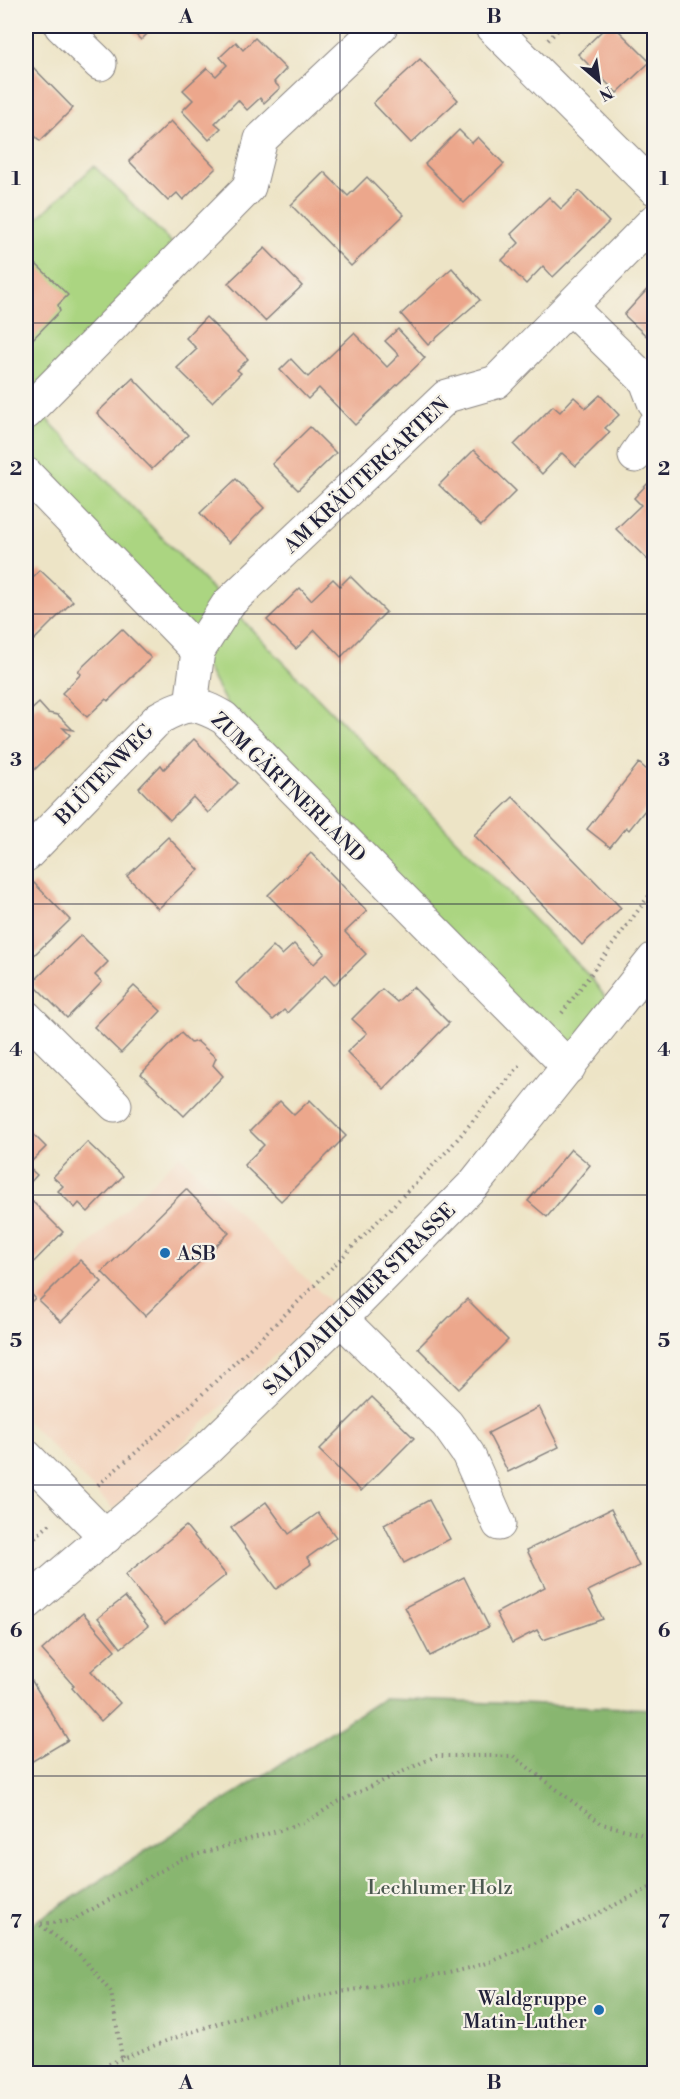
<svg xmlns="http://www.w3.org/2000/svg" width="680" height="2099" viewBox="0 0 680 2099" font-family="'Libre Bodoni',serif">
	<rect width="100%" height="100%" fill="#f7f3e8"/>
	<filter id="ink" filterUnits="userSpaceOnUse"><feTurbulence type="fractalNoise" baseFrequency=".0167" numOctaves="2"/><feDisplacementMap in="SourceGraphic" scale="12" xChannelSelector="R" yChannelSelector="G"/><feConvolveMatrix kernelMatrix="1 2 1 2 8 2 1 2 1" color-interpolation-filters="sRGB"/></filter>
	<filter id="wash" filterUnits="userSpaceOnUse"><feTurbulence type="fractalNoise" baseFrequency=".008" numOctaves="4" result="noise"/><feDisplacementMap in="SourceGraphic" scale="24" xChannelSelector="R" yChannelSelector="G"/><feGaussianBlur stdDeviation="1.35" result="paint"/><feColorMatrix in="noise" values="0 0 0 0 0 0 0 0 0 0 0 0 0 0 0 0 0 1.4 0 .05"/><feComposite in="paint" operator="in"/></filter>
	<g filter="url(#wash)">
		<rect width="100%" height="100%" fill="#ede4c6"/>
		<path fill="#f3d4be" d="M180,1155L331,1303L113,1509L26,1420V1307Z"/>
		<path fill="#abd581" stroke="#667c5e" stroke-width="1.5" d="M94,166L183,254L33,405L592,979L614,1009L569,1067L226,703L198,651L26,476V229Z"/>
		<path fill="#88b66f" stroke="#556c55" stroke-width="1.5" d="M382,1699L654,1709V2073H26V1928Z"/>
		<g id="blocks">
			<g fill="#eca78c">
				<path d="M127,26H155L141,40Z"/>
				<path d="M607,26H614L650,62L617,93L578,54Z"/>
				<path d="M255,38L286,69L274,82L280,88L264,103L260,98L247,110L238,100L215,123L221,128L209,140L182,111L193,100L183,90L207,68L216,76L227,65L220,57L236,42L243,50Z"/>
				<path d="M420,59L458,100L411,143L373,103Z"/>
				<path d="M26,60L73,108L40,141L26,127Z"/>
				<path d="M171,121L216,168L183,200L177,193L168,201L129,161Z"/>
				<path d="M459,130L472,143L478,137L504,164L464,203L425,164Z"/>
				<path d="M324,172L348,196L367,177L404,215L351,266L291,205Z"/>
				<path d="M579,191L609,222L553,277L543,266L526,284L502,260L519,243L511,234L549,197L561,209Z"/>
				<path d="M265,248L302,286L265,321L228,283Z"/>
				<path d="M37,265L68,295L58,305L60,311L26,346V272L27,274Z"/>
				<path d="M452,268L480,300L428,345L401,314Z"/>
				<path d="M654,282V343L624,315Z"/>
				<path d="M206,317L248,359L237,370L241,373L212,402L177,368L197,349L186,338Z"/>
				<path d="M398,329L425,358L355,425L319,388L308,399L280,370L291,359L308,377L354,333L387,367L399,355L385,341Z"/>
				<path d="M133,378L188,435L152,469L97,413Z"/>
				<path d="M600,395L619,415L605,428L610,432L576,466L562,453L542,474L514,445L553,406L560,412L574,397L586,408Z"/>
				<path d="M310,427L336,453L298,490L272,464Z"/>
				<path d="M474,450L516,491L481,526L439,485Z"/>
				<path d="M236,479L264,508L229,543L200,513Z"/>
				<path d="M650,481L654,485V561L652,564L616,529L641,505L634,498Z"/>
				<path d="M40,570L73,601L34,640L26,632V584Z"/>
				<path d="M350,576L386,612L341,657L315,630L296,649L267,620L300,588L311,600L333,579L340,586Z"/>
				<path d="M122,629L151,658L108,701L106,699L87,717L62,693L81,674L78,671Z"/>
				<path d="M39,703L48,713L58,715L73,730L63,728L70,735L26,778V710L28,713Z"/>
				<path d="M194,739L238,783L208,813L193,797L170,820L139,788L161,765L164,769Z"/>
				<path d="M639,763L654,776V799L629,830L626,827L610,847L587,829Z"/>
				<path d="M513,797L621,908L582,945L474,835Z"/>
				<path d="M168,837L199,870L158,909L127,876Z"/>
				<path d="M311,853L367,911L345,932L366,954L334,985L325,975L287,1013L284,1010L273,1020L236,983L273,946L282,955L294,944L314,964L325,953L268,895Z"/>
				<path d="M34,883L70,920L27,962L26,891Z"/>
				<path d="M81,935L108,962L95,975L102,982L67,1018L32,983Z"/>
				<path d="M134,986L161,1011L121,1053L94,1027Z"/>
				<path d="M413,987L449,1023L384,1089L347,1052L367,1033L352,1019L382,989L397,1002Z"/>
				<path d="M181,1033L191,1043L197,1041L216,1058L213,1065L223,1076L184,1116L141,1074Z"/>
				<path d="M310,1100L346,1136L281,1201L244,1165L264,1145L250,1131L280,1101L294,1115Z"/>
				<path d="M26,1127L46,1147L27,1166L37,1175L26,1187Z"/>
				<path d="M87,1142L123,1176L88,1212L79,1203L75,1208L58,1191L63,1186L53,1177Z"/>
				<path d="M571,1149L590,1165L547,1217L528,1201Z"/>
				<path d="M186,1189L229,1233L145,1316L102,1272Z"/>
				<path d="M33,1202L63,1232L26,1270V1210Z"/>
				<path d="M80,1260L102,1282L61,1322L39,1301Z"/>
				<path d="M26,1288L35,1298L26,1307Z"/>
				<path d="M467,1299L508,1340L459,1389L418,1348Z"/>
				<path d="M372,1397L414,1438L361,1491L319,1450Z"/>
				<path d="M539,1407L559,1447L508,1472L488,1433Z"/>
				<path d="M429,1500L450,1539L404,1563L384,1525Z"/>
				<path d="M266,1502L289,1534L318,1513L336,1537L307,1558L311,1564L276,1589L231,1528Z"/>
				<path d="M611,1509L639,1566L588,1591L603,1619L543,1640L537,1630L512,1643L496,1613L545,1587L527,1550Z"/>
				<path d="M186,1526L226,1575L165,1624L125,1575Z"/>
				<path d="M464,1577L489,1627L430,1656L405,1607Z"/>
				<path d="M125,1597L148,1626L121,1648L98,1618Z"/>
				<path d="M83,1613L115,1650L91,1671L120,1703L101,1721L72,1688L74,1686L42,1650Z"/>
				<path d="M32,1681L68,1740L26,1765V1685Z"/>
			</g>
		</g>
	</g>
	<g filter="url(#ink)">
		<use href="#blocks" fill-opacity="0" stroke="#888380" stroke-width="1.5"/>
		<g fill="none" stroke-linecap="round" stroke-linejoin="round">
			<defs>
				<g id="minor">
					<path d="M61,26L100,64"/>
					<path d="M491,26L654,188"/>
					<path d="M570,307L646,381L654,402"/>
					<path d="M26,413L249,187L261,139L381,26"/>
					<path d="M635,456L654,429V425"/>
					<path d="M26,474L198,651L191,705"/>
					<path d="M198,651L228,604L447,396L496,382L654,221"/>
					<path d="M26,855L159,718C187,702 197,702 224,718L569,1067"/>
					<path d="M26,1017L115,1105"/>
					<path d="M341,1319L447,1424L468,1454L499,1524"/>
					<path d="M26,1456L106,1537"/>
				</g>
				<path id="major" d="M26,1604L207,1449L341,1319L474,1184L654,959"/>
			</defs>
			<use href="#minor" stroke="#888380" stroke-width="35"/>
			<use href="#major" stroke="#888380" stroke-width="35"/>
			<g stroke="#888380" stroke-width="4" stroke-dasharray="1.5 4.5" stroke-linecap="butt">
				<path d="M548,40L562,26"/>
				<path d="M562,1013L654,889"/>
				<path d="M98,1485L192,1404L299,1301L449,1149L521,1064"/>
				<path d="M26,1545L50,1524"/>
				<path d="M122,2057L111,1992L79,1954L39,1924L71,1921L182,1859L304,1823L338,1802L436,1756H513L602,1824L654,1837"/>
				<path d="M87,2074C156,2042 228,2018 302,2000C361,1986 422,1982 480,1965C493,1962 506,1955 518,1950C565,1931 609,1907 654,1886"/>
			</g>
			<use href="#minor" stroke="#fff" stroke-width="33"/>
			<use href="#major" stroke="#fff" stroke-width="33"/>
		</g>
	</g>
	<path fill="none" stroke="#22223b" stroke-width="1.5" stroke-opacity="0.55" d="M340,26V2074M26,323H654M26,614H654M26,904H654M26,1195H654M26,1485H654M26,1776H654"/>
	<g fill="#1f6fb2" stroke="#f7f3e8" stroke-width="2">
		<circle cx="165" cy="1253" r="6"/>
		<circle cx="599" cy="2010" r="6"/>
	</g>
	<g text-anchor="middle" stroke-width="4.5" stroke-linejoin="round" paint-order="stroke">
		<g font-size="20" fill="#22223b" stroke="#f7f3e8">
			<text transform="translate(366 475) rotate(-43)" y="7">AM KRÄUTERGARTEN</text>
			<text transform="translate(104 774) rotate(-46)" y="7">BLÜTENWEG</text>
			<text transform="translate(289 787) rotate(44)" y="7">ZUM GÄRTNERLAND</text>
			<text transform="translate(359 1299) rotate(-45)" y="7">SALZDAHLUMER STRASSE</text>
		</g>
		<g font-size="20" fill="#22223b" stroke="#f7f3e8" text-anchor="start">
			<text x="177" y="1260">ASB</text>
			<text x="587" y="2005" text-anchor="end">Waldgruppe<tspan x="587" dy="23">Matin-Luther</tspan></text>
		</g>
		<g font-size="20" fill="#4b5850" stroke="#f7f3e8">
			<text x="440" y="1894">Lechlumer Holz</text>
		</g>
	</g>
	<rect width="680" height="2099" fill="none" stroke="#f7f3e8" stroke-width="66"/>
	<g transform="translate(599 81) rotate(151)" stroke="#f7f3e8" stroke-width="4.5" paint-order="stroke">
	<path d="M0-4.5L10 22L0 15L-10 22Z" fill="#22223b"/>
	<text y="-9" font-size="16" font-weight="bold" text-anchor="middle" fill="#22223b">N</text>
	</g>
	<rect x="33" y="33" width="614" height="2033" fill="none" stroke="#22223b" stroke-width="2"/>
	<g font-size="20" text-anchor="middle" font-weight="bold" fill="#22223b">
		<text x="186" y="23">A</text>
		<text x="494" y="23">B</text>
		<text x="16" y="185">1</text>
		<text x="664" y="185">1</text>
		<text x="16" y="475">2</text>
		<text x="664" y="475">2</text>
		<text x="16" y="766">3</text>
		<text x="664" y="766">3</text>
		<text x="16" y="1056">4</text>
		<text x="664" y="1056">4</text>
		<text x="16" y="1347">5</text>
		<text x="664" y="1347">5</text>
		<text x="16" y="1637">6</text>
		<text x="664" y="1637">6</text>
		<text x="16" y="1928">7</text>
		<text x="664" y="1928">7</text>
		<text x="186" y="2089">A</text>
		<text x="494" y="2089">B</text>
	</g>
</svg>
